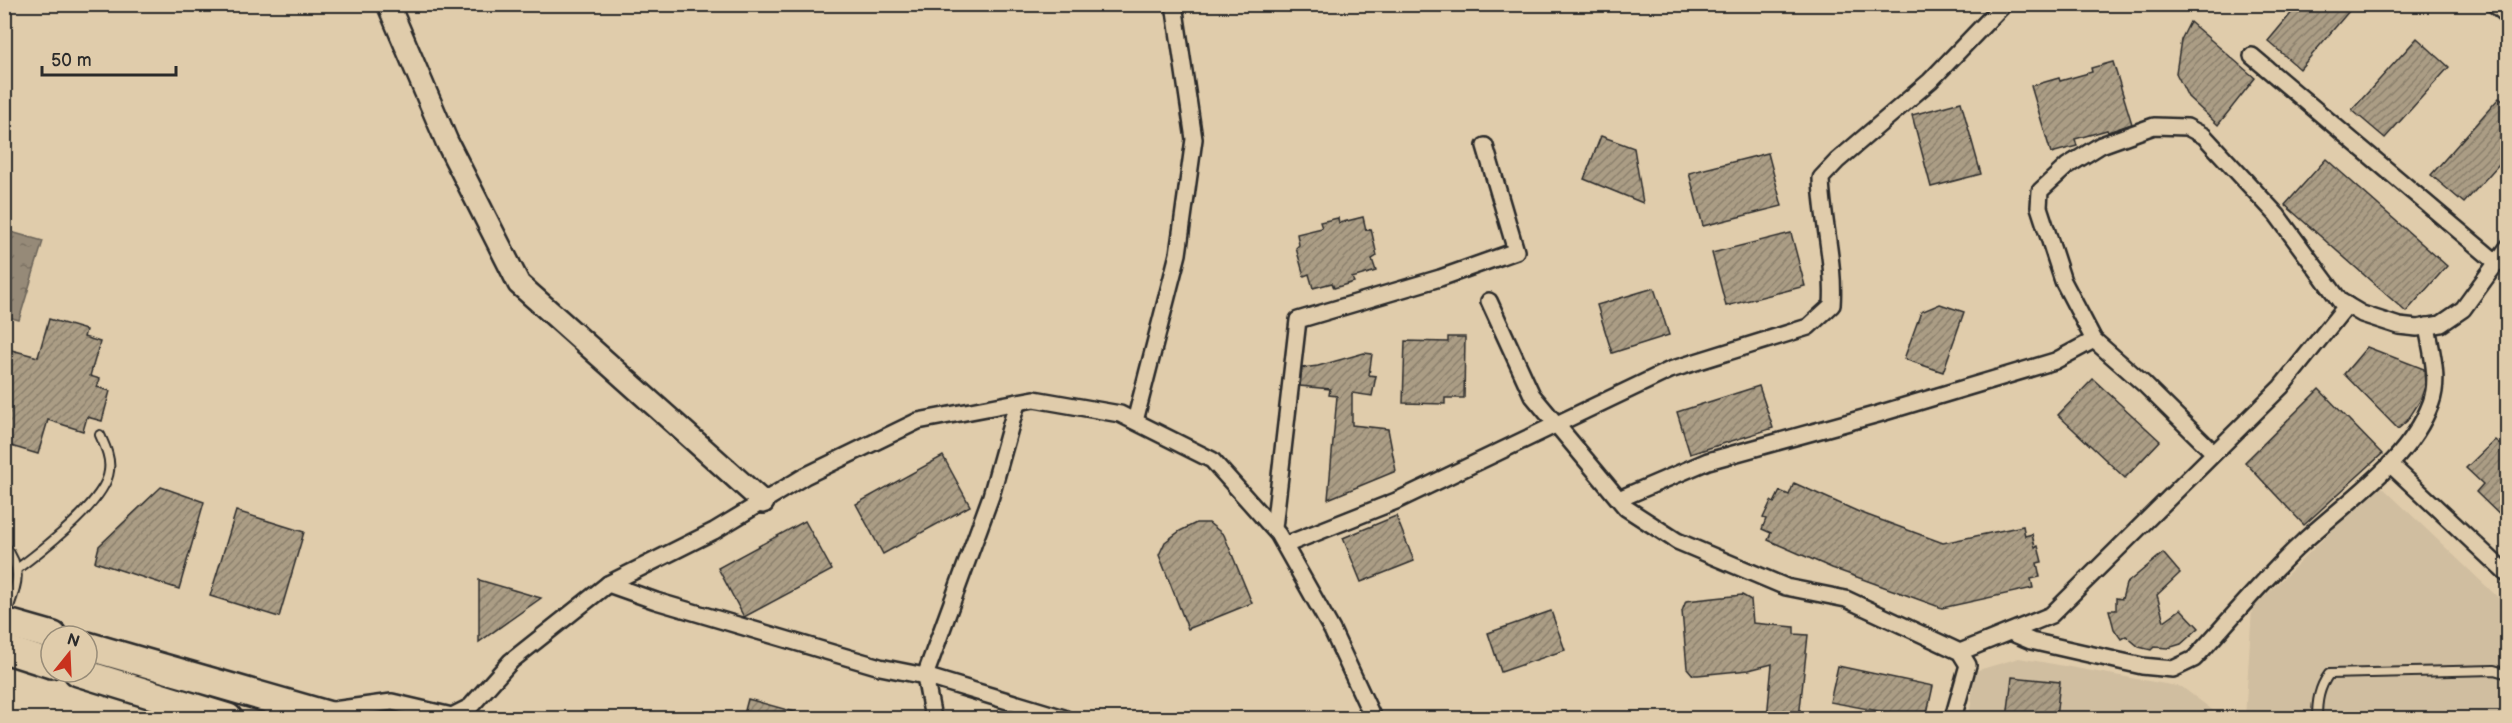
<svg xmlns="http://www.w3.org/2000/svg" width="2512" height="723" viewBox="0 0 2512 723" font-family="'Balsamiq Sans',sans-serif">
	<defs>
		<pattern id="water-ripples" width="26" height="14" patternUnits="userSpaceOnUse" patternTransform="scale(1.5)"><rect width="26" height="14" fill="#968a78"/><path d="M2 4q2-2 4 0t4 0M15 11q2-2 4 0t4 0" fill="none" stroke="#7b7163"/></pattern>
		<pattern id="building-hatch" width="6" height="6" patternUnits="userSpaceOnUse" patternTransform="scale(1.5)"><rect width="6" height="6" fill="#ab9d85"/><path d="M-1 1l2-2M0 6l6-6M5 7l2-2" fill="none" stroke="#8b806d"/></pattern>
	</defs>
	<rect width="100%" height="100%" fill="#e0ccab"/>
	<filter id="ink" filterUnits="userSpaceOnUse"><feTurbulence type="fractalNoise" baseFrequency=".0167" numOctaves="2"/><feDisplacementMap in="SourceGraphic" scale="12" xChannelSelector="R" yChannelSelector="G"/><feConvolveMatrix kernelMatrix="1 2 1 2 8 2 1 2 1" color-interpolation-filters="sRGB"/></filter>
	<g filter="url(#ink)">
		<g fill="#d0bea0">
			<path d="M2379,484L2507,606V718H2245L2252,609Z"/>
			<path d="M2019,658L2182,687L2223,718H1969L1975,671Z"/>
		</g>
		<path fill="url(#water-ripples)" stroke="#6b6459" stroke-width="1.5" d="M4,230L43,241L19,320L5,316Z"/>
		<g fill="url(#building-hatch)" stroke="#2b2b2b" stroke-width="1.5">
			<path d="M2299,4H2355L2300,69L2268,41Z"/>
			<path d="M2190,22L2255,78L2218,125L2188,97L2176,73L2181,40Z"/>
			<path d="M2417,38L2449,67L2385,138L2352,110Z"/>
			<path d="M2113,62L2132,124L2108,132L2107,130L2075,139L2077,146L2051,153L2031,86L2059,78L2060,81L2092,72L2091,68Z"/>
			<path d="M2499,98L2508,105V154L2464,203L2431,175Z"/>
			<path d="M1961,102L1981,174L1931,187L1912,115Z"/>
			<path d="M1601,136L1634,148L1643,203L1584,179Z"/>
			<path d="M1768,153L1782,206L1703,226L1689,173Z"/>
			<path d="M2326,159L2447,266L2406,312L2285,205Z"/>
			<path d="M1363,217L1366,230L1371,229L1377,256L1372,259L1376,271L1352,278L1354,282L1334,288L1332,283L1313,288L1309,274L1304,276L1296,248L1299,245L1297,234L1322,228L1320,222L1338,218L1339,223Z"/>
			<path d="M1791,233L1805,286L1726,306L1712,253Z"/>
			<path d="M1654,288L1669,335L1612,353L1597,305Z"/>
			<path d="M1940,304L1964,312L1943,372L1904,359L1921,312Z"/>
			<path d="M49,319L86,330L84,337L100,342L90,376L100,379L97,387L110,391L102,421L87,417L83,431L48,420L38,454L4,444V348L38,357Z"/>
			<path d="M1448,337H1465L1464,398H1445V404L1403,403L1405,341L1448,342Z"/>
			<path d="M2367,347L2424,369L2425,386L2420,401L2407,421L2398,429L2344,374Z"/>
			<path d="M1364,353L1372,354L1369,375L1376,376L1372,396L1352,393V425L1388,429L1396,471L1328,499L1337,396L1329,395L1330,389L1300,386L1302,368L1318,366Z"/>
			<path d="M2093,379L2160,441L2125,478L2058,415Z"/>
			<path d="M1759,386L1773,428L1690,454L1677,412Z"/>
			<path d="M2319,389L2382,454L2304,525L2245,462Z"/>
			<path d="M2495,440L2508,451V523L2476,492L2483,484L2466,468Z"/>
			<path d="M943,456L970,506L883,554L856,504Z"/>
			<path d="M1794,483L1859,512L1943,543L2023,526L2025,536L2032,534L2035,547L2038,546L2042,562L2037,563L2040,577L2031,579L2033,588L1942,608L1832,568L1768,540L1771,533L1762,529L1766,519L1763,518L1771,501L1774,503L1780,491L1789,495Z"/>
			<path d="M161,487L204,502L179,589L95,562L99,546Z"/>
			<path d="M236,511L304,532L279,617L210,596Z"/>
			<path d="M1396,516L1414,561L1361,582L1343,538Z"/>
			<path d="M805,521L832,570L744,617L718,568Z"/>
			<path d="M1196,523H1209L1224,535L1252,603L1188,629L1159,555L1165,542L1180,531Z"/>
			<path d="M2163,553L2180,573L2157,595L2164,621L2181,609L2199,628L2181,644L2168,648L2154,647L2151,650L2139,647L2126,636L2121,639L2114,629L2109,610H2116V598L2122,599L2126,584Z"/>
			<path d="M479,580L541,598L479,642Z"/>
			<path d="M1742,595L1751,600L1753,623L1794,627V634L1808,635L1799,718H1767L1772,664L1749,670L1698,675H1693L1687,668L1682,611L1686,601Z"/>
			<path d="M1551,611L1565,650L1501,672L1488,633Z"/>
			<path d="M1838,666L1933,686L1926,718H1889L1890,713L1830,702Z"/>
			<path d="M2012,677L2060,682L2056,718H2007Z"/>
			<path d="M748,699L802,714L801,718H743Z"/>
		</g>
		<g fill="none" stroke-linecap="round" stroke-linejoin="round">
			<defs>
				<g id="lane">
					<path d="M4,545C26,572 15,588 5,618"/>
					<path d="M17,569C41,551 106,501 109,471C111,458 105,446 100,435"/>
					<path d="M2317,718C2317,701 2319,688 2329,674L2494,670L2508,674"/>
				</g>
				<g id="street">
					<path d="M2494,4L2508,16"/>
					<path d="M2252,56L2496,262"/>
					<path d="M1489,301L1532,395L1626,508L1677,541L1786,587L1846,599L1960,652L1968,665L1953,718"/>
					<path d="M1135,421L1178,254L1194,139L1174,4"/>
					<path d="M2213,452L2144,384L2094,340L2063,281L2039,207L2040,191L2067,166L2101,145L2154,126L2187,127L2204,136L2277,215L2340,301L2362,314L2399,326L2417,328L2441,324L2463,309L2508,247"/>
					<path d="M2390,464L2508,575"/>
					<path d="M1619,499L1708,461L1878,414L2055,361L2094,340"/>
					<path d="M1274,528L1298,320L1440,278L1516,251L1485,146"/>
					<path d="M1285,545L1396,501L1670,370L1808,327L1832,305C1835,262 1822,220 1821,178L1837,161L1930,81L2004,4"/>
					<path d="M608,584L656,601L880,667L925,676L1064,718"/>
					<path d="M2010,632L2031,641L2142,666L2173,669L2194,659C2230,620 2264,578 2303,542C2348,500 2409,462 2431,403C2440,378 2431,351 2427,326"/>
					<path d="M1960,652L2051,615L2281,387L2347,305"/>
					<path d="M326,711L392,702L452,716L470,707L511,661L608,584L714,531L805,476L918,421L1034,399L1120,414L1212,460L1278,534L1332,630L1373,718"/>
					<path d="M933,718L925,676L991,496L1017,403"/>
				</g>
				<path id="secondary" d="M388,4L447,142L519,284L763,502"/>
				<g id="highway">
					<path d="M4,622L53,636"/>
					<path d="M87,646L337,718"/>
					<path d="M4,649L51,664"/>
					<path d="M78,672L228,718"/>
				</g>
			</defs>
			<use href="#lane" stroke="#2b2b2b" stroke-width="12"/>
			<use href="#street" stroke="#2b2b2b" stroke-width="20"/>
			<use href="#secondary" stroke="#2b2b2b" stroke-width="26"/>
			<use href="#highway" stroke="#2b2b2b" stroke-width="32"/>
			<use href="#lane" stroke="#e0ccab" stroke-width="8"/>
			<use href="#street" stroke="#e0ccab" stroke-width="15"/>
			<use href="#secondary" stroke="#e0ccab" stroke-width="21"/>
			<use href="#highway" stroke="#e0ccab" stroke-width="27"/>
		</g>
	</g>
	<rect width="2512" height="723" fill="none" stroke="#e0ccab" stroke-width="24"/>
	<rect x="12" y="12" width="2488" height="699" fill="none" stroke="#2b2b2b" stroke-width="2" filter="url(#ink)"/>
	<g transform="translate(69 654) rotate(18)"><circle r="28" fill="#e0ccab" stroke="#988c78" stroke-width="1.5"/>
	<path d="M0-4.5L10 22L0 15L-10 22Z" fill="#c8321e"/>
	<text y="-9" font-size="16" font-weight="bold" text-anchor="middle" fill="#2b2b2b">N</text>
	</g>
	<path d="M42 66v9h134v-9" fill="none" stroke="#2b2b2b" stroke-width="3"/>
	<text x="51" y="66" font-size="18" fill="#2b2b2b" stroke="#e0ccab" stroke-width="4.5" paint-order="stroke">50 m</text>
</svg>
